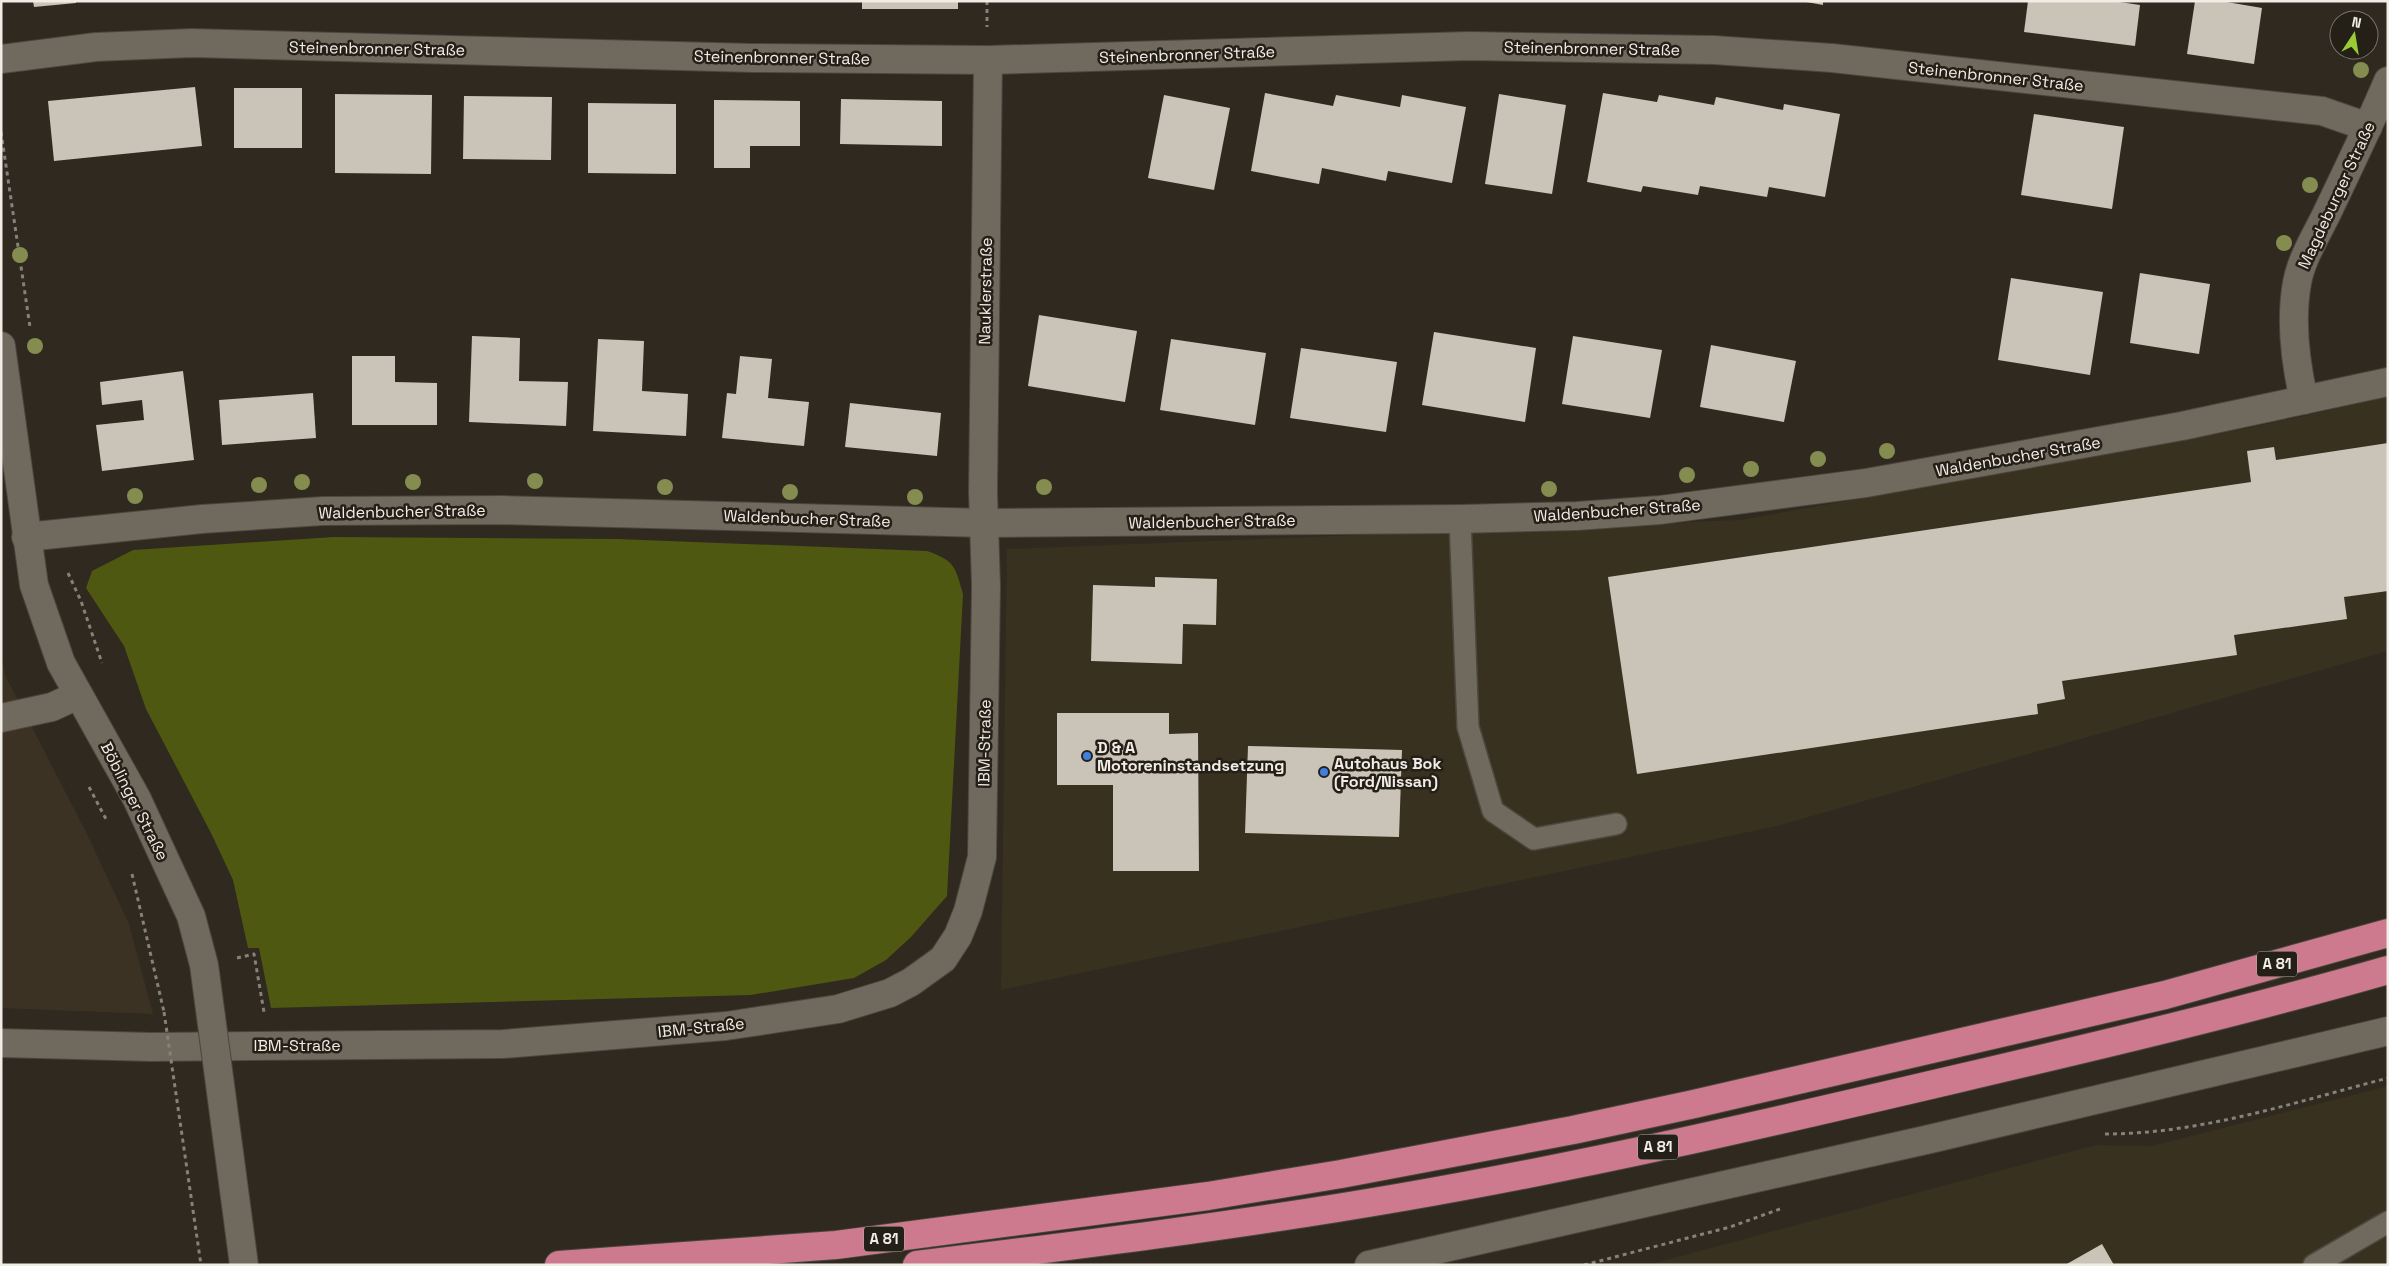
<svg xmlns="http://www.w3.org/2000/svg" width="2389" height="1266" viewBox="0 0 2389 1266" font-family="'Space Grotesk',sans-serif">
	<rect width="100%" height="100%" fill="#2f2920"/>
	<path fill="#3b3223" d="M1,653L5,675L87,834L129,924L153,1014L1,1008Z"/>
	<g fill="#383120">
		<path d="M2388,397V651L1777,826L1001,990L1007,549L1740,520L2249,428Z"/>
		<path d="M2388,1086V1265H1647L2096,1145L2152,1146Z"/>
	</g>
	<path fill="#4f5811" d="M334,537L617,539L927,551C955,561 955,566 963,594L947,896L911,937L886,960L854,978L751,995L271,1008L259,948H248L233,880L211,833L146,709L124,646L86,588L92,571L133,550Z"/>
	<g fill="#cac3b7">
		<path d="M33,1H76V3L34,7Z"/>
		<rect x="862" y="1" width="96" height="8"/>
		<path d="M1801,1H1823V5Z"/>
		<path d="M2028,1H2113L2140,5L2135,46L2024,32Z"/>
		<path d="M2195,1H2221L2262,8L2254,64L2187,54Z"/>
		<path d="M195,87L202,146L54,161L48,101Z"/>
		<rect x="234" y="88" width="68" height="60"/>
		<path d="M1265,93L1333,106L1336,95L1400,107L1402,95L1466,107L1452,183L1388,171L1386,181L1322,168L1319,184L1251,171Z"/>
		<path d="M1603,93L1657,102L1659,95L1714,105L1716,97L1783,110L1784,104L1840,114L1825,197L1769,187L1767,197L1700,186L1698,195L1643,186L1641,192L1587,182Z"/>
		<path d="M335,94L432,95L431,174L335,173Z"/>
		<path d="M1499,94L1566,105L1552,194L1485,184Z"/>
		<path d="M1164,95L1230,108L1214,190L1148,178Z"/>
		<path d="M464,96L552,97L551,160L463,159Z"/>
		<path d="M841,99L942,101V146L840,144Z"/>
		<path d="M714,100L800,101V146H750V168H714Z"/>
		<path d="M588,103L676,104V174L588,173Z"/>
		<path d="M2034,114L2124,127L2112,209L2021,195Z"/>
		<path d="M2140,273L2210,284L2199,354L2130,343Z"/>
		<path d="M2011,278L2103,292L2090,375L1998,360Z"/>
		<path d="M1039,315L1137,331L1125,402L1028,386Z"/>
		<path d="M1434,332L1536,348L1525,422L1422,405Z"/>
		<path d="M472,336L520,338L519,381L568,382L566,426L469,422Z"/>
		<path d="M1573,336L1662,350L1650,418L1562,404Z"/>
		<path d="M598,339L644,341L642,391L688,394L686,436L593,431Z"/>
		<path d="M1171,339L1266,353L1255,425L1160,410Z"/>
		<path d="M1711,345L1796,361L1784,422L1700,407Z"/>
		<path d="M1301,348L1397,362L1386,432L1290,418Z"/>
		<path d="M352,356H395V382L437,383V425H352Z"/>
		<path d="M740,356L772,359L768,398L809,402L804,446L722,438L727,393L736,394Z"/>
		<path d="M183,371L194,460L102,471L96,425L144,420L142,400L102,405L100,382Z"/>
		<path d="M313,393L316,438L222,445L219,400Z"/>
		<path d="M850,403L941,413L937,456L845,447Z"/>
		<path d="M2388,443V591L2344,597L2347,619L2234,635L2237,655L2062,681L2065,699L2037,704L2038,714L1637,774L1608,577L2251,482L2247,451L2274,447L2276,460Z"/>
		<path d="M1155,577L1217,579L1216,625L1183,624L1182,664L1091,661L1093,585L1155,587Z"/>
		<path d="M1057,713H1169V734L1198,733L1199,871H1113V785H1057Z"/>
		<path d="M1248,746L1402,750L1399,837L1245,833Z"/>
		<path d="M2102,1244L2114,1265H2065Z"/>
	</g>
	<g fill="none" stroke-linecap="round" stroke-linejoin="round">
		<defs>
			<g id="service">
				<path d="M1460,519L1468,727L1493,811L1534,839L1616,824"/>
				<path d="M2314,1265L2388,1222"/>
			</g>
			<g id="minor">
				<path d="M1,59L96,47L192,43L753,58L988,60L1469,46L1714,50L1832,58L2322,111L2368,127"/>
				<path d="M2304,400C2295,361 2290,322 2297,283C2301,259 2317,234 2327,213C2348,169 2369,126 2388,81"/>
				<path d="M26,537L202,519L323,511L502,510L984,523L1460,519L1577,516L1660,510L1866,483L2182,426L2388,382"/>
				<path d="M1,718L52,707L78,695"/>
				<path d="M1,1043L151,1047L503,1044L726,1026L838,1009L890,993L911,982L943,959L958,936L968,911L982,857L986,586L983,492L988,60"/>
			</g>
			<path id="tertiary" d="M1369,1265L1930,1139L2388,1031"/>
			<path id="secondary" d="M1,346L34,585L61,663L137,799L191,916L204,965L211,1017"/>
			<g id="motorway">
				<path d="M559,1265L836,1245L1208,1196L1341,1174L1573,1130L1694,1104L2165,995L2388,933"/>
				<path d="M917,1265C1080,1245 1242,1225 1403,1197C1589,1165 1773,1122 1956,1079C2101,1045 2245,1011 2388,970"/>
			</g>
		</defs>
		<use href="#service" stroke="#4b463e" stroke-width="24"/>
		<use href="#minor" stroke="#4b463e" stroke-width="30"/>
		<use href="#tertiary" stroke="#4b463e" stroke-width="30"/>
		<use href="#secondary" stroke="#4b463e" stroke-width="30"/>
		<use href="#motorway" stroke="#4b463e" stroke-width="30"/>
		<g stroke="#868179" stroke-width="3" stroke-dasharray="4 4" stroke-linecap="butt">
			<path d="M987,1V27"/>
			<path d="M1,132L30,327"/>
			<path d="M68,573L81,601L102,663"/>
			<path d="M89,787L107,821"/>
			<path d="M132,874L164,1012"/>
			<path d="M237,958L254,954L264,1012"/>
			<path d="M2105,1134C2201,1134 2295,1102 2388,1078"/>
			<path d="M1584,1265L1730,1227L1780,1209"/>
		</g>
		<use href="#service" stroke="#6f695e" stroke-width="21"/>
		<use href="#minor" stroke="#6f695e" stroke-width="28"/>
		<use href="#tertiary" stroke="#6f695e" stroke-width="28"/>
		<use href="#secondary" stroke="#6f695e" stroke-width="28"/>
		<use href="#motorway" stroke="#cd7a8e" stroke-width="28"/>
		<defs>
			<path id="secondary-bridge" d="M211,1017L244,1265"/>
		</defs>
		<use href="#secondary-bridge" stroke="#4b463e" stroke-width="30" stroke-linecap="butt"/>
		<path stroke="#868179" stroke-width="3" stroke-dasharray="4 4" stroke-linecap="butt" d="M164,1012L201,1265"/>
		<use href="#secondary-bridge" stroke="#6f695e" stroke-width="28"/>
	</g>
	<g fill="#858c4f">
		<circle cx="2361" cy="70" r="8"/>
		<circle cx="2310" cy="185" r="8"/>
		<circle cx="2284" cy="243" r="8"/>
		<circle cx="20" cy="255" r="8"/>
		<circle cx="35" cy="346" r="8"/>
		<circle cx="1887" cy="451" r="8"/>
		<circle cx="1818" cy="459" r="8"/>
		<circle cx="1751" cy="469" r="8"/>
		<circle cx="1687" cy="475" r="8"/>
		<circle cx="535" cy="481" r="8"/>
		<circle cx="302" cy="482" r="8"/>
		<circle cx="413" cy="482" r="8"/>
		<circle cx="259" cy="485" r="8"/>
		<circle cx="665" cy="487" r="8"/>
		<circle cx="1044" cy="487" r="8"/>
		<circle cx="1549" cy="489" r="8"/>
		<circle cx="790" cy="492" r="8"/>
		<circle cx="135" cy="496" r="8"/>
		<circle cx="915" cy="497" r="8"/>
	</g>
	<g fill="#3f7fe0" stroke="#252017" stroke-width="2">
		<circle cx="1087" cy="756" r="5"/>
		<circle cx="1324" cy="772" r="5"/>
	</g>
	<g text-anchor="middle" stroke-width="5" stroke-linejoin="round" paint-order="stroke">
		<g fill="#252017" stroke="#b3afa8" stroke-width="1">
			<rect x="2257" y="951.5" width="40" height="25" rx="4"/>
			<rect x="1638" y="1134.5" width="40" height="25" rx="4"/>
			<rect x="864" y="1226.5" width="40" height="25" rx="4"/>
		</g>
		<g font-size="15" font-weight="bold" fill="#f0ece6">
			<text x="2277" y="969">A 81</text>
			<text x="1658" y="1152">A 81</text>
			<text x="884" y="1244">A 81</text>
		</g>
		<g font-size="16" fill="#f0ece6" stroke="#252017">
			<text transform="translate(377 48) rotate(1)" y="6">Steinenbronner Straße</text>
			<text transform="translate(1592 48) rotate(1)" y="6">Steinenbronner Straße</text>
			<text transform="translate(1187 54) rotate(-2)" y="6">Steinenbronner Straße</text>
			<text transform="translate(782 57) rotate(1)" y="6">Steinenbronner Straße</text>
			<text transform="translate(1996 76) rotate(6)" y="6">Steinenbronner Straße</text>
			<text transform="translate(2336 195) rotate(-65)" y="6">Magdeburger Straße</text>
			<text transform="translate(985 291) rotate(-89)" y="6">Nauklerstraße</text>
			<text transform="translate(2018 456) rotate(-10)" y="6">Waldenbucher Straße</text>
			<text transform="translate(1617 510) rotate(-4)" y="6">Waldenbucher Straße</text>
			<text transform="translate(402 511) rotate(-1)" y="6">Waldenbucher Straße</text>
			<text transform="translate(807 518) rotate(2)" y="6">Waldenbucher Straße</text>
			<text transform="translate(1212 521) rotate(-1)" y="6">Waldenbucher Straße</text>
			<text transform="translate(984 743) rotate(-89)" y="6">IBM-Straße</text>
			<text transform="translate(135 801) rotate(63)" y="6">Böblinger Straße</text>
			<text transform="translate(701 1027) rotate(-6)" y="6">IBM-Straße</text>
			<text x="297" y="1051">IBM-Straße</text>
		</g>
		<g font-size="16" font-weight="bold" fill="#f0ece6" stroke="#252017" text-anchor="start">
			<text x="1097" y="753">D &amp; A<tspan x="1097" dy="18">Motoreninstandsetzung</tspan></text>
			<text x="1334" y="769">Autohaus Bok<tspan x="1334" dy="18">(Ford/Nissan)</tspan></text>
		</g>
	</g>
	<rect width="2389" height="1266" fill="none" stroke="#f0ece6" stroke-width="5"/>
	<g transform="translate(2354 35) rotate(12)"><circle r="24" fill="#252017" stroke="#76726a"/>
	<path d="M0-4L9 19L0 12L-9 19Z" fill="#99cb36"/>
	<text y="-8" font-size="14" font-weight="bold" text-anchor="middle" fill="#f0ece6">N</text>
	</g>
</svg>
